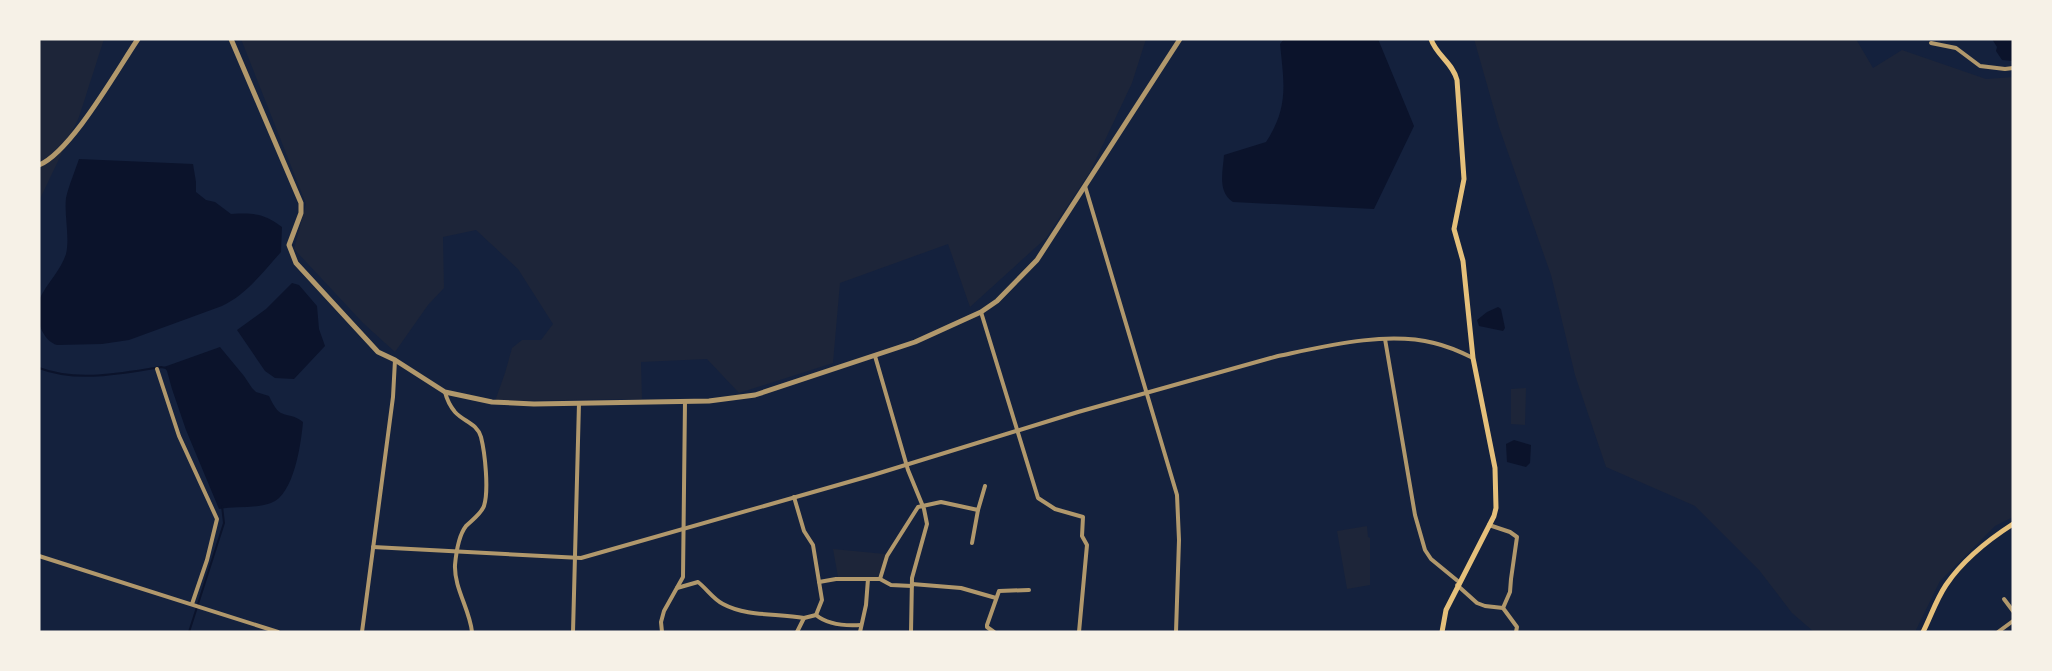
<svg xmlns="http://www.w3.org/2000/svg" width="2052" height="671" viewBox="0 0 2052 671" font-family="Roboto,sans-serif">
	<rect width="100%" height="100%" fill="#14213d"/>
	<g fill="#1d2539">
		<path d="M39,39H104L79,117L39,201Z"/>
		<path d="M241,39H1146L1132,83L1090,172L1046,238L970,307L948,244L840,283L833,363L739,393L707,359L641,362L642,399L495,401L505,373L512,348L522,340H541L553,324L518,269L476,230L443,237L444,288L428,305L395,352L363,323L294,249L306,204Z"/>
		<path d="M1474,39H1856L1873,68L1902,50L1986,79L2013,77V517L1995,526L1940,581L1915,632H1814L1792,613L1759,570L1695,506L1606,467L1575,375L1551,275L1499,127Z"/>
		<path d="M1526,388L1525,425L1511,424V389Z"/>
		<path d="M1367,526L1368,537L1370,538V585L1347,589L1337,531Z"/>
		<path d="M833,549L885,554L879,578L838,577Z"/>
	</g>
	<g fill="#0b132b">
		<path d="M1284,39H1378L1414,126L1374,209L1233,202C1217,192 1223,171 1224,155L1266,142C1289,107 1284,83 1280,44Z"/>
		<path d="M1992,39H2013V61L2002,60L1996,51L1997,47Z"/>
		<path d="M79,159L193,164L196,182V192L206,200L215,202L231,214C254,213 264,213 282,227L281,252C263,272 246,295 222,306L129,340L102,344L57,345C41,340 33,314 40,298C47,283 61,270 66,254C70,237 64,216 66,198C69,185 75,171 79,159Z"/>
		<path d="M292,283L299,285L317,306L319,329L325,346L294,379L275,378L265,371L237,330L266,309Z"/>
		<path d="M1498,307L1501,309L1505,328L1503,331L1479,326L1477,320L1487,312Z"/>
		<path d="M220,347L244,376L252,388L256,392L269,396C281,423 286,409 303,422C301,444 294,495 271,503C255,509 236,506 219,509L186,430L172,389L167,371L164,367Z"/>
		<path d="M1514,440L1531,445L1530,463L1526,467L1507,462L1506,444Z"/>
	</g>
	<g fill="none" stroke-linecap="round" stroke-linejoin="round">
		<g stroke="#0b132b" stroke-width="2">
			<path d="M39,368C78,383 122,373 161,367L166,368"/>
			<path d="M189,632L224,523L222,506"/>
		</g>
		<g stroke="#b1986c" stroke-width="4">
			<path d="M1931,43L1956,48L1980,66L2005,69L2013,68"/>
			<path d="M1085,186L1177,495L1179,540L1176,632"/>
			<path d="M981,312L1038,498L1055,509L1083,517L1082,536L1087,545L1079,632"/>
			<path d="M1385,339L1415,515L1425,550L1431,559L1459,582"/>
			<path d="M875,356L908,470L924,509L927,524L912,578L911,632"/>
			<path d="M157,369L179,436L217,519L207,560L192,604"/>
			<path d="M445,392C447,400 450,406 455,412C464,422 477,423 481,437C485,453 489,490 484,506C481,514 472,520 466,526C459,535 456,554 455,565C454,588 470,610 472,632"/>
			<path d="M794,497L804,531L813,545L822,600L816,615L804,618L797,632"/>
			<path d="M1489,525L1510,532L1517,537L1511,579L1510,592L1503,608"/>
			<path d="M972,543L978,510"/>
			<path d="M373,547L581,558L873,475L1078,412L1278,356C1326,346 1386,331 1434,343C1447,346 1461,352 1473,358"/>
			<path d="M39,556L278,632"/>
			<path d="M880,579L887,556L918,507L941,502L978,510L985,486"/>
			<path d="M819,582L836,579H880L891,585L912,586"/>
			<path d="M912,584L961,588L996,598"/>
			<path d="M1457,585L1477,603L1485,606L1503,608L1517,627L1516,632"/>
			<path d="M677,588L698,582C707,589 713,599 723,604C747,617 778,613 804,618"/>
			<path d="M2004,599L2013,611"/>
			<path d="M816,615C828,625 846,626 861,625"/>
			<path d="M362,632L393,397L395,360"/>
			<path d="M573,632L579,403"/>
			<path d="M662,632L661,622L664,611L683,577L685,401"/>
			<path d="M860,632L866,605L868,579"/>
			<path d="M994,632L987,627V625L999,591L1029,590"/>
			<path d="M1998,632L2013,621"/>
		</g>
		<g stroke="#b1986c" stroke-width="5">
			<path d="M231,39L301,203V213L289,245L296,263L378,352L395,360L445,392L492,402L534,404L709,401L755,395L915,342L981,312L997,301L1037,260L1180,39"/>
			<path d="M39,165C71,152 117,70 138,39"/>
		</g>
		<g stroke="#e5c07b" stroke-width="5">
			<path d="M1431,39C1436,55 1453,63 1457,80L1464,179L1454,229L1463,261L1473,358L1495,468L1496,508L1494,516L1446,610L1442,632"/>
			<path d="M1923,632C1931,616 1936,600 1946,585C1963,560 1988,540 2013,524"/>
		</g>
	</g>
	<rect width="2052" height="671" fill="none" stroke="#f6f1e7" stroke-width="81"/>
</svg>
